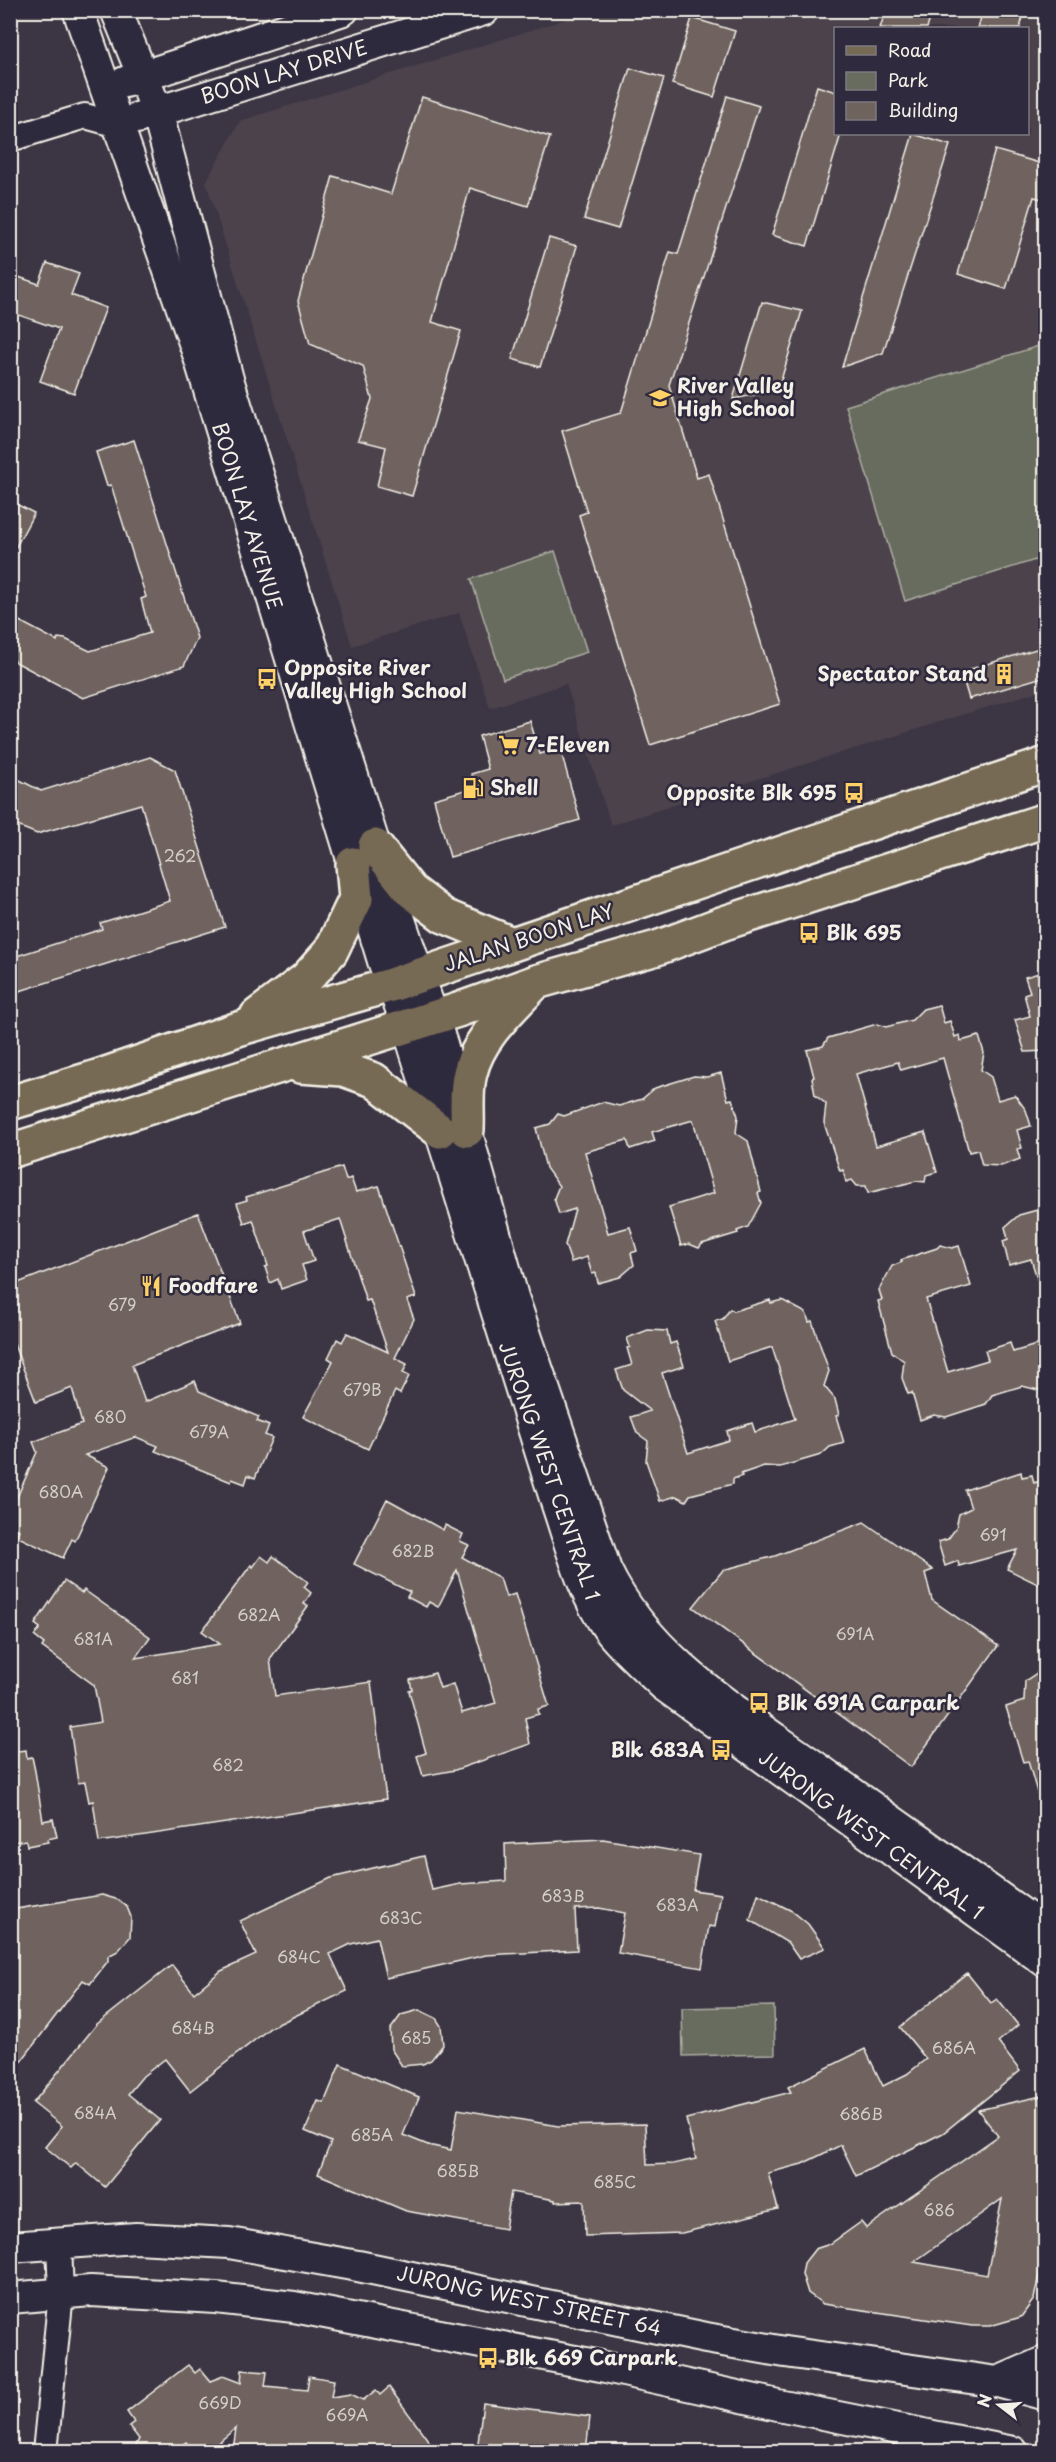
<svg xmlns="http://www.w3.org/2000/svg" width="1056" height="2462" viewBox="0 0 1056 2462" font-family="'Playpen Sans',sans-serif">
	<rect width="100%" height="100%" fill="#3c3544"/>
	<filter id="ink" filterUnits="userSpaceOnUse"><feTurbulence type="fractalNoise" baseFrequency=".0167" numOctaves="2"/><feDisplacementMap in="SourceGraphic" scale="12" xChannelSelector="R" yChannelSelector="G"/><feConvolveMatrix kernelMatrix="1 2 1 2 8 2 1 2 1" color-interpolation-filters="sRGB"/></filter>
	<g filter="url(#ink)">
		<path fill="#4b434c" fill-rule="evenodd" d="M592,11H1045V689L611,825L566,684L490,708L459,613L352,646L206,182L240,121ZM836,28H1028V134H836Z"/>
		<g fill="#686c5e" stroke="#aeaea3" stroke-width="1.5">
			<path d="M1045,344V557L905,601L846,406Z"/>
			<path d="M555,551L587,652L503,679L471,579Z"/>
			<path d="M774,2006L775,2054L683,2056L682,2008Z"/>
		</g>
		<g fill="#6f635e" stroke="#f4f1e8" stroke-width="1.5" fill-rule="evenodd">
			<path d="M886,10H933L927,28H880Z"/>
			<path d="M983,10H1025L1020,28H978Z"/>
			<path d="M692,18L735,31L714,97L672,84Z"/>
			<path d="M630,68L664,78L618,229L584,219Z"/>
			<path d="M817,86L836,92V134H841L807,246L772,235Z"/>
			<path d="M727,96L759,106L669,385L697,478L709,474L780,704L650,745L579,515L587,512L562,431L621,413L670,252L678,254Z"/>
			<path d="M422,97L550,137L528,206L470,188L432,322L461,331L412,496L377,486L386,447L358,440L372,399L363,366L310,344L298,301L333,176L391,194Z"/>
			<path d="M913,134L950,145L883,353L842,367Z"/>
			<path d="M995,150L1046,165V200L1034,197L1006,289L958,274Z"/>
			<path d="M549,238L577,246L540,367L512,359Z"/>
			<path d="M47,263L79,274L71,295L106,308L74,393L40,381L59,329L10,312V274L39,284Z"/>
			<path d="M762,302L802,311L778,390L733,399Z"/>
			<path d="M134,440L197,638L184,666L83,698L10,659V616L57,641L58,638L65,639L90,651L150,633L141,599L146,597L111,485L107,486L96,452Z"/>
			<path d="M10,501L34,513L10,558Z"/>
			<path d="M1046,646V676L969,699L961,672Z"/>
			<path d="M530,721L540,754L560,748L580,820L450,857L434,799L475,787L471,774L488,769L479,736Z"/>
			<path d="M150,757L175,770L225,927L10,994V958L102,929L100,923L170,901L141,804L37,834L10,823V775L41,791Z"/>
			<path d="M1046,971V1051L1025,1052L1015,1020L1030,1016L1024,994L1030,992L1025,977Z"/>
			<path d="M939,1005L944,1023L950,1021L955,1037L960,1035L961,1041L979,1036L984,1053L981,1070L991,1077L998,1100L1015,1095L1026,1110L1031,1126L1017,1130L1022,1148L1017,1149L1020,1159L1001,1166L982,1165L978,1150L969,1152L943,1058L901,1070L898,1062L856,1074L876,1146L925,1132L937,1172L926,1175L925,1182L916,1181L868,1193L866,1186H857L852,1180L846,1182L843,1170L840,1171L824,1123L826,1104L815,1095L812,1078L814,1077L807,1050L823,1046L828,1038L877,1024L886,1027L912,1020L923,1009Z"/>
			<path d="M721,1073L728,1100L732,1099L738,1116L736,1133L748,1141L761,1192L758,1193L761,1203L748,1227L737,1231L738,1233L702,1244L699,1248L689,1244L681,1246L669,1207L714,1193L693,1120L652,1132L655,1141L630,1149L627,1140L585,1152L608,1233L630,1227L637,1251L631,1253L634,1265L620,1277L598,1283L596,1273L592,1274L587,1257L571,1262L565,1245L575,1209L559,1214L554,1198L559,1186L546,1168L536,1128L550,1124L558,1114L564,1116L603,1102L619,1106L642,1099L655,1088L694,1076L707,1077Z"/>
			<path d="M342,1167L346,1180L351,1178L356,1192L379,1186L416,1297L407,1300L414,1319L395,1358L407,1364L403,1373L409,1376L400,1394L395,1391L368,1449L303,1417L333,1361L328,1358L337,1339L342,1342L347,1333L388,1352L370,1300L366,1301L340,1219L304,1231L314,1261L302,1265L307,1280L281,1289L278,1279L270,1283L265,1267L268,1266L253,1220L244,1223L237,1203L247,1200L246,1197Z"/>
			<path d="M1041,1209L1046,1226V1291H1041L1031,1259L1009,1265L1003,1241L1008,1239L1005,1227L1019,1215Z"/>
			<path d="M198,1213L240,1323L132,1365L145,1402L195,1381L199,1391L259,1417L257,1421L269,1426L265,1435L272,1438L255,1478L248,1475L245,1484L232,1479L231,1482L155,1451L158,1446L136,1437L85,1455L109,1467L75,1541L72,1539L63,1558L16,1536L19,1530L10,1526V1513L37,1452L33,1442L82,1424L72,1388L36,1402L10,1334V1286Z"/>
			<path d="M940,1245L952,1248L959,1246L971,1286L926,1299L948,1372L988,1360L985,1351L1010,1343L1013,1352L1046,1342V1387L1038,1390L1022,1386L992,1395L986,1404L946,1417L934,1415L920,1420L912,1393L908,1394L902,1378L904,1361L892,1352L878,1301L882,1300L879,1290L892,1266L902,1262L901,1260L937,1248Z"/>
			<path d="M770,1300L771,1303L782,1300L806,1313L809,1322L812,1321L829,1371L824,1386L835,1399L839,1415L836,1416L844,1443L830,1447L821,1455L780,1467L764,1466L741,1474L742,1476L733,1479V1484L690,1495L686,1501L676,1496L660,1501L646,1461L648,1441L637,1433L631,1417L650,1411L623,1390L616,1370L632,1365L627,1348L630,1347L627,1338L648,1330L667,1331L670,1344L676,1342L684,1366L662,1373L688,1453L729,1440L727,1431L752,1423L755,1432L795,1419L772,1347L728,1361L715,1321L723,1319L730,1309L734,1311Z"/>
			<path d="M1021,1472L1022,1477L1032,1475L1034,1483L1046,1479V1588L1007,1569L1017,1550L959,1566L958,1561L945,1566L938,1542L948,1539L956,1528L959,1514L971,1508L965,1490Z"/>
			<path d="M387,1499L443,1530L445,1525L463,1534L460,1541L469,1545L462,1557L500,1578L506,1597L515,1594L549,1706L538,1709L539,1714L525,1718L530,1744L455,1770L423,1776L417,1756L426,1753L409,1691L412,1690L410,1680L435,1673L440,1688L453,1684L462,1713L496,1703L457,1570L438,1607L429,1602L426,1607L407,1597L410,1592L354,1564Z"/>
			<path d="M864,1522L933,1570L925,1573L932,1600L998,1646L911,1767L693,1607L723,1570L775,1556Z"/>
			<path d="M261,1556L269,1562L273,1556L308,1582L304,1587L311,1593L304,1604L308,1606L270,1659L275,1696L371,1682L386,1799L99,1842L93,1801L89,1802L85,1782L78,1783L70,1727L101,1722L94,1685L42,1647L44,1644L34,1636L40,1628L35,1624L64,1581L82,1593L84,1590L150,1637L135,1658L220,1644L202,1631L251,1565L253,1567Z"/>
			<path d="M1046,1667V1805L1041,1806L1028,1761L1023,1762L1006,1707L1024,1701L1025,1681Z"/>
			<path d="M26,1750L27,1758L32,1757L35,1771L43,1821L53,1819L57,1837L47,1839L48,1842L27,1846L26,1840L14,1842L10,1825V1752Z"/>
			<path d="M603,1839L699,1855L693,1890L721,1894L715,1927L709,1926L702,1968L618,1953L625,1913L599,1908L575,1909L577,1950L486,1955L386,1978L377,1938L351,1944L330,1954L347,1991L270,2028L190,2091L165,2059L143,2076L128,2094L160,2120L105,2187L76,2163L71,2168L45,2147L62,2126L33,2103L97,2024L172,1965L194,1993L221,1971L256,1955L240,1921L331,1878L424,1856L432,1890L460,1884L506,1881L505,1844Z"/>
			<path d="M758,1894L792,1911L808,1924L825,1948L799,1959L788,1943L750,1920Z"/>
			<path d="M102,1895L119,1900L127,1907L131,1917L130,1937L118,1951L108,1956V1961L90,1984L83,1980L10,2076V1910Z"/>
			<path d="M967,1973L991,2003L997,1999L1018,2025L998,2042L1020,2071L943,2133L856,2176L841,2145L802,2164L768,2173L778,2209L682,2233L585,2236L584,2201L555,2202V2200L511,2192L505,2229L406,2211L318,2174L331,2142L305,2131L318,2101L324,2103L340,2064L419,2097L403,2135L428,2145L451,2150L458,2109L558,2126L645,2124L647,2165L673,2164L696,2159L686,2119L791,2092L788,2087L865,2049L883,2086L907,2074L926,2059L900,2027Z"/>
			<path d="M419,2010L436,2018L441,2026L443,2045L431,2060L423,2064L402,2066L391,2049L390,2030L401,2015Z"/>
			<path d="M1046,2095V2241L1034,2299L1021,2317L990,2326H972L823,2304L808,2293L802,2274L804,2263L815,2249L830,2244L861,2222L866,2228L998,2136L978,2110ZM1002,2199L987,2275L914,2262Z"/>
			<path d="M188,2365L195,2373L200,2369L210,2381L223,2376L241,2383L242,2370L267,2372L265,2386L307,2390L309,2376L334,2380L331,2397L351,2394L363,2400L376,2390L380,2395L389,2387L436,2451H233L236,2428L208,2451H195L186,2442L174,2451H133L139,2439L129,2426L134,2422L127,2412Z"/>
			<path d="M483,2403L590,2417L586,2451H477Z"/>
		</g>
		<g fill="none" stroke-linecap="round" stroke-linejoin="round">
			<defs>
				<g id="minor">
					<path d="M10,139L85,116L118,125"/>
					<path d="M45,2452L61,2293L59,2244"/>
				</g>
				<g id="tertiary">
					<path d="M78,10L198,354L383,961L407,1025L557,1505C571,1546 582,1593 608,1629C623,1649 645,1667 663,1685L1046,1962"/>
					<path d="M116,10L157,111L228,379L375,846L442,1044L513,1297L606,1570C649,1661 744,1715 823,1772C897,1825 972,1877 1046,1931"/>
					<path d="M125,82L343,10"/>
					<path d="M137,118L484,10"/>
					<path d="M10,2247L136,2238L229,2243L358,2266L706,2338L785,2352L998,2382L1046,2395"/>
					<path d="M10,2298L91,2291L216,2298L294,2307L601,2366L778,2405L1013,2452"/>
					<path d="M998,2382L1046,2361"/>
				</g>
				<g id="primary">
					<path d="M375,846L411,891L444,916L512,944"/>
					<path d="M257,1016L306,979L331,951L356,899L353,864"/>
					<path d="M300,1066L343,1069L374,1080L440,1131"/>
					<path d="M10,1103L97,1077L241,1028L391,985L1046,764"/>
					<path d="M467,1130C468,1112 465,1090 470,1073C478,1038 509,1011 532,986"/>
					<path d="M10,1151L458,1010L536,982L657,948L724,923L1046,820"/>
				</g>
			</defs>
			<use href="#minor" stroke="#f4f1e8" stroke-width="28"/>
			<use href="#tertiary" stroke="#f4f1e8" stroke-width="34"/>
			<use href="#primary" stroke="#f4f1e8" stroke-width="38"/>
			<use href="#minor" stroke="#2f2a3d" stroke-width="24"/>
			<use href="#tertiary" stroke="#2f2a3d" stroke-width="30"/>
			<use href="#primary" stroke="#776a54" stroke-width="33"/>
		</g>
	</g>
	<defs>
		<symbol id="school-bare" viewBox="-9 -9 18 18"><path d="M0-5L7-2L0 1L-7-2ZM-4 1L0 2.5L4 1V4Q0 6-4 4Z" fill="#ffd166" stroke="#2f2a3d" stroke-width="2.5" paint-order="stroke"/></symbol>
		<symbol id="building-bare" viewBox="-9 -9 18 18"><path d="M-4-6H4V6H1V3H-1V6H-4ZM-2.5-4.3h1.7v1.8h-1.7ZM.8-4.3h1.7v1.8H.8ZM-2.5-1h1.7V.8h-1.7ZM.8-1h1.7V.8H.8Z" fill="#ffd166" stroke="#2f2a3d" stroke-width="2.5" paint-order="stroke"/></symbol>
		<symbol id="bus-bare" viewBox="-9 -9 18 18"><path d="M-5-6H5V4H4V6H2V4H-2V6H-4V4H-5ZM-3.5-4V0h7V-4ZM-3.5 1.2v1.5H-2V1.2ZM2 1.2v1.5H3.5V1.2Z" fill="#ffd166" stroke="#2f2a3d" stroke-width="2.5" paint-order="stroke"/></symbol>
		<symbol id="supermarket-bare" viewBox="-9 -9 18 18"><path d="M-6-5.5h2.5l.6 2H6L4.5 2H-2.5L-4.4-4H-6ZM-1.5 3.2a1.3 1.3 0 1 0 .1 0ZM3 3.2a1.3 1.3 0 1 0 .1 0Z" fill="#ffd166" stroke="#2f2a3d" stroke-width="2.5" paint-order="stroke"/></symbol>
		<symbol id="fuel-bare" viewBox="-9 -9 18 18"><path d="M-5.5-6h7V0h2V4h1.3V-2.5L3-4.5l.8-.8L6-3V5H2.5V1h-1V6h-7ZM-4.2-4.7v3.2H.2V-4.7Z" fill="#ffd166" stroke="#2f2a3d" stroke-width="2.5" paint-order="stroke"/></symbol>
		<symbol id="restaurant-bare" viewBox="-9 -9 18 18"><path d="M-5-6h1v4h1v-4h1v4h1v-4h1v5L-1.5 .5V6h-2V.5L-5-1ZM5-6V6H3V1.5H1.5Q1.5-4 5-6Z" fill="#ffd166" stroke="#2f2a3d" stroke-width="2.5" paint-order="stroke"/></symbol>
	</defs>
	<g fill-rule="evenodd">
		<use href="#school-bare" x="645" y="383" width="30" height="30"/>
		<use href="#building-bare" x="989" y="659" width="30" height="30"/>
		<use href="#bus-bare" x="252" y="664" width="30" height="30"/>
		<use href="#supermarket-bare" x="494" y="730" width="30" height="30"/>
		<use href="#fuel-bare" x="458" y="773" width="30" height="30"/>
		<use href="#bus-bare" x="839" y="778" width="30" height="30"/>
		<use href="#bus-bare" x="794" y="918" width="30" height="30"/>
		<use href="#restaurant-bare" x="136" y="1271" width="30" height="30"/>
		<use href="#bus-bare" x="744" y="1688" width="30" height="30"/>
		<use href="#bus-bare" x="706" y="1735" width="30" height="30"/>
		<use href="#bus-bare" x="473" y="2343" width="30" height="30"/>
	</g>
	<g text-anchor="middle" stroke-width="5" stroke-linejoin="round" paint-order="stroke">
		<g font-size="16" fill="#d3cec6">
			<text x="180" y="862">262</text>
			<text x="122" y="1311">679</text>
			<text x="362" y="1396">679B</text>
			<text x="110" y="1423">680</text>
			<text x="209" y="1438">679A</text>
			<text x="61" y="1498">680A</text>
			<text x="993" y="1541">691</text>
			<text x="413" y="1557">682B</text>
			<text x="259" y="1621">682A</text>
			<text x="855" y="1640">691A</text>
			<text x="93" y="1645">681A</text>
			<text x="185" y="1684">681</text>
			<text x="228" y="1771">682</text>
			<text x="563" y="1902">683B</text>
			<text x="677" y="1911">683A</text>
			<text x="401" y="1924">683C</text>
			<text x="299" y="1963">684C</text>
			<text x="193" y="2034">684B</text>
			<text x="416" y="2044">685</text>
			<text x="954" y="2054">686A</text>
			<text x="95" y="2119">684A</text>
			<text x="861" y="2120">686B</text>
			<text x="372" y="2141">685A</text>
			<text x="458" y="2177">685B</text>
			<text x="615" y="2188">685C</text>
			<text x="939" y="2216">686</text>
			<text x="220" y="2409">669D</text>
			<text x="347" y="2421">669A</text>
		</g>
		<g font-size="20" fill="#f4f1e8" stroke="#2f2a3d">
			<text transform="translate(284 72) rotate(-17)" y="7">BOON LAY DRIVE</text>
			<text transform="translate(247 516) rotate(73)" y="7">BOON LAY AVENUE</text>
			<text transform="translate(529 938) rotate(-18)" y="7">JALAN BOON LAY</text>
			<text transform="translate(549 1471) rotate(71)" y="7">JURONG WEST CENTRAL 1</text>
			<text transform="translate(871 1835) rotate(36)" y="7">JURONG WEST CENTRAL 1</text>
			<text transform="translate(529 2301) rotate(12)" y="7">JURONG WEST STREET 64</text>
		</g>
		<g font-size="20" font-weight="bold" fill="#f4f1e8" stroke="#2f2a3d" text-anchor="start">
			<text x="677" y="393">River Valley<tspan x="677" dy="23">High School</tspan></text>
			<text x="284" y="675">Opposite River<tspan x="284" dy="23">Valley High School</tspan></text>
			<text x="987" y="681" text-anchor="end">Spectator Stand</text>
			<text x="526" y="752">7-Eleven</text>
			<text x="490" y="795">Shell</text>
			<text x="837" y="800" text-anchor="end">Opposite Blk 695</text>
			<text x="826" y="940">Blk 695</text>
			<text x="168" y="1293">Foodfare</text>
			<text x="776" y="1710">Blk 691A Carpark</text>
			<text x="704" y="1757" text-anchor="end">Blk 683A</text>
			<text x="505" y="2365">Blk 669 Carpark</text>
		</g>
	</g>
	<rect width="1056" height="2462" fill="none" stroke="#2f2a3d" stroke-width="36"/>
	<rect x="18" y="18" width="1020" height="2426" fill="none" stroke="#f4f1e8" stroke-width="2" filter="url(#ink)"/>
	<rect x="834" y="27" width="195" height="108" fill="#2f2a3d" stroke="#7e7a81" stroke-width="1.5"/>
	<rect x="846" y="46" width="30" height="9" fill="#776a54" stroke="#7e7a81" stroke-width="1.5"/>
	<text x="888" y="57" font-size="18" fill="#f4f1e8">Road</text>
	<rect x="846" y="72" width="30" height="18" fill="#686c5e" stroke="#7e7a81" stroke-width="1.5"/>
	<text x="888" y="87" font-size="18" fill="#f4f1e8">Park</text>
	<rect x="846" y="102" width="30" height="18" fill="#6f635e" stroke="#7e7a81" stroke-width="1.5"/>
	<text x="888" y="117" font-size="18" fill="#f4f1e8">Building</text>
	<g transform="translate(999 2405) rotate(287)" stroke="#2f2a3d" stroke-width="4.5" paint-order="stroke">
	<path d="M0-4.5L10 22L0 15L-10 22Z" fill="#f4f1e8"/>
	<text y="-9" font-size="16" font-weight="bold" text-anchor="middle" fill="#f4f1e8">N</text>
	</g>
</svg>
